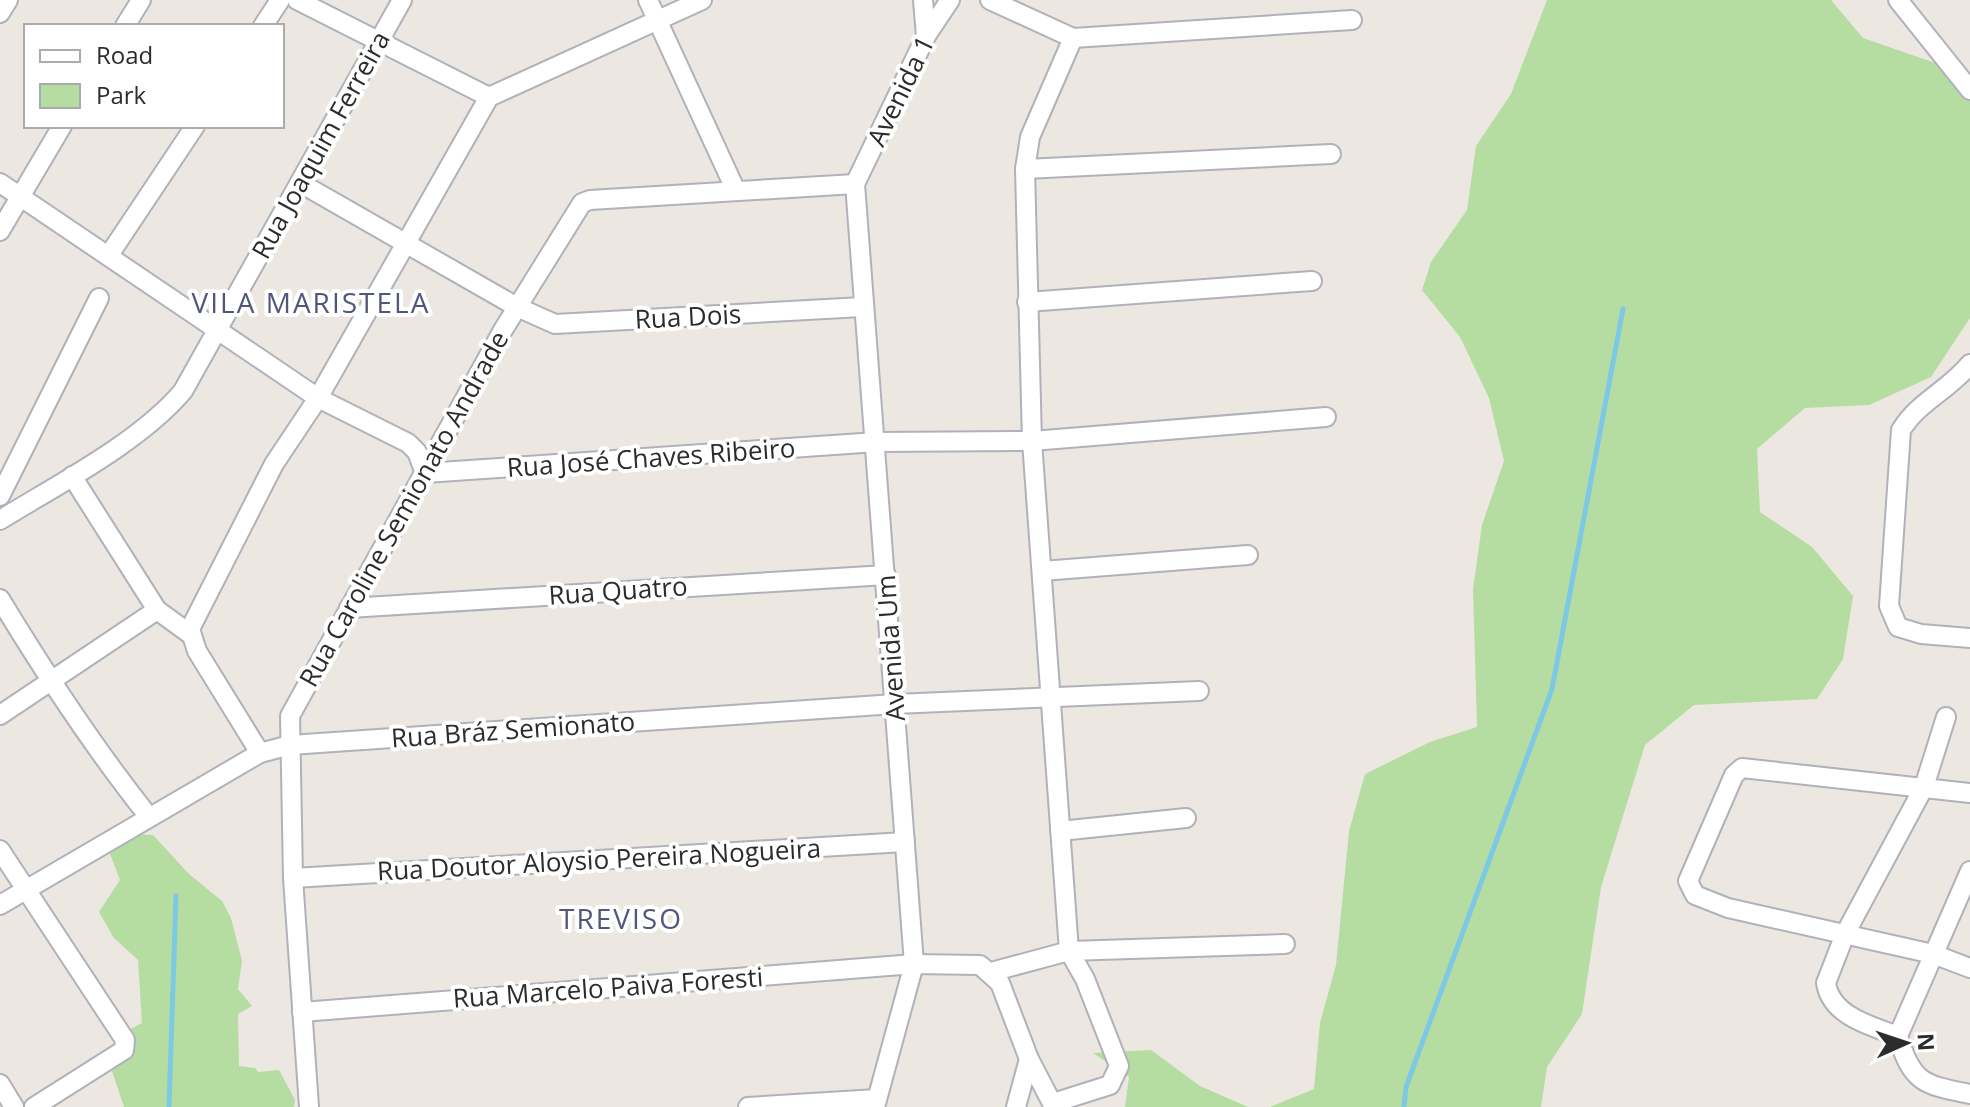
<svg xmlns="http://www.w3.org/2000/svg" width="1970" height="1107" viewBox="0 0 1970 1107" font-family="'Open Sans',sans-serif">
	<rect width="100%" height="100%" fill="#ece7e0"/>
	<g fill="#b5dda1">
		<path d="M1547,0H1831L1863,38L1970,75V318L1931,377L1869,405L1805,408L1757,449L1760,512L1812,547L1853,596L1843,659L1817,699L1694,705L1645,745L1601,887L1582,1014L1547,1067L1541,1107H1270L1314,1089L1320,1023L1336,965L1349,831L1365,774L1430,742L1477,727L1473,589L1482,525L1504,461L1489,398L1460,337L1422,290L1431,262L1467,210L1476,146L1511,94Z"/>
		<path d="M132,834L153,835L189,874L222,901L231,918L242,961L238,989L252,1006L238,1014L239,1066L255,1068L258,1072L279,1070L295,1100L294,1107H124L112,1071L127,1031L142,1023L138,960L114,938L99,912L120,880L110,854L118,843Z"/>
		<path d="M1151,1050L1200,1086L1248,1107H1125L1129,1077L1093,1053Z"/>
	</g>
	<g fill="none" stroke-linecap="round" stroke-linejoin="round">
		<g stroke="#7dc8e4" stroke-width="5">
			<path d="M169,1107L176,896"/>
			<path d="M1404,1107L1406,1087L1552,689L1623,309"/>
		</g>
		<defs>
			<g id="minor">
				<path d="M297,0L489,97"/>
				<path d="M648,0L736,191"/>
				<path d="M923,0L926,36"/>
				<path d="M990,0L1073,38L1352,20"/>
				<path d="M1898,0L1970,90"/>
				<path d="M0,13L8,0"/>
				<path d="M125,26L141,0"/>
				<path d="M263,26L280,0"/>
				<path d="M1025,169L1331,154"/>
				<path d="M0,183L318,398L408,443L417,452L425,473L877,442L1032,441L1326,417"/>
				<path d="M302,184L517,307L555,324L862,307"/>
				<path d="M0,231L62,126"/>
				<path d="M109,255L195,126"/>
				<path d="M1027,302L1312,281"/>
				<path d="M1970,364C1949,390 1919,401 1901,430L1889,606L1898,627L1921,634L1970,638"/>
				<path d="M72,476L157,610L190,634"/>
				<path d="M0,496L99,298"/>
				<path d="M0,520C57,485 140,442 183,391L402,0"/>
				<path d="M1042,571L1248,555"/>
				<path d="M0,599C46,675 94,748 149,817"/>
				<path d="M349,608L886,575"/>
				<path d="M0,715L157,610"/>
				<path d="M260,753L197,651L190,629L274,464L318,398L489,97L702,0"/>
				<path d="M1970,793L1742,768L1734,775L1688,881L1695,895L1728,908L1933,954L1970,968"/>
				<path d="M1060,831L1186,818"/>
				<path d="M0,850L125,1040L124,1050L34,1107"/>
				<path d="M1970,871L1898,1036C1912,1084 1925,1085 1970,1094"/>
				<path d="M293,878L905,842"/>
				<path d="M0,905L260,753L290,745L895,704L1199,691"/>
				<path d="M991,972L1069,951L1285,944"/>
				<path d="M302,1012L914,964L980,965L1000,983L1029,1059L1054,1107"/>
				<path d="M1898,1036C1871,1026 1831,1016 1826,983L1845,934L1924,787L1946,717"/>
				<path d="M0,1084L14,1107"/>
				<path d="M1053,1103L1110,1085L1119,1066L1085,979L1069,951L1032,441L1025,169L1030,137L1073,38"/>
				<path d="M309,1107L293,878L290,716L503,330L582,203L590,200L855,184"/>
				<path d="M748,1107L877,1099"/>
				<path d="M875,1107L914,964L855,184L926,36L950,0"/>
				<path d="M1016,1107L1029,1059"/>
			</g>
		</defs>
		<use href="#minor" stroke="#b0b1bb" stroke-width="22"/>
		<use href="#minor" stroke="#fff" stroke-width="18"/>
	</g>
	<g text-anchor="middle" stroke-width="8" stroke-linejoin="round" paint-order="stroke">
		<g font-size="26" fill="#2c2c2c" stroke="#fff">
			<text transform="translate(901 91) rotate(-64)" y="9">Avenida 1</text>
			<text transform="translate(321 145) rotate(-61)" y="9">Rua Joaquim Ferreira</text>
			<text transform="translate(688 317) rotate(-3)" y="9">Rua Dois</text>
			<text transform="translate(651 458) rotate(-4)" y="9">Rua José Chaves Ribeiro</text>
			<text transform="translate(404 509) rotate(-61)" y="9">Rua Caroline Semionato Andrade</text>
			<text transform="translate(618 591) rotate(-4)" y="9">Rua Quatro</text>
			<text transform="translate(891 648) rotate(-94)" y="9">Avenida Um</text>
			<text transform="translate(513 730) rotate(-4)" y="9">Rua Bráz Semionato</text>
			<text transform="translate(599 860) rotate(-3)" y="9">Rua Doutor Aloysio Pereira Nogueira</text>
			<text transform="translate(608 988) rotate(-4)" y="9">Rua Marcelo Paiva Foresti</text>
		</g>
		<g font-size="28" letter-spacing="2" fill="#505779" stroke="#fff">
			<text x="311" y="313">VILA MARISTELA</text>
			<text x="621" y="929">TREVISO</text>
		</g>
	</g>
	<rect x="24" y="24" width="260" height="104" fill="#ffffff" stroke="#ababab" stroke-width="2"/>
	<rect x="40" y="50" width="40" height="12" fill="#ffffff" stroke="#ababab" stroke-width="2"/>
	<text x="96" y="64" font-size="24" fill="#2c2c2c">Road</text>
	<rect x="40" y="84" width="40" height="24" fill="#b5dda1" stroke="#ababab" stroke-width="2"/>
	<text x="96" y="104" font-size="24" fill="#2c2c2c">Park</text>
	<g transform="translate(1906 1043) rotate(87)" stroke="#ffffff" stroke-width="6" paint-order="stroke">
	<path d="M0-6L14 30L0 20L-14 30Z" fill="#2c2c2c"/>
	<text y="-12" font-size="22" font-weight="bold" text-anchor="middle" fill="#2c2c2c">N</text>
	</g>
</svg>
